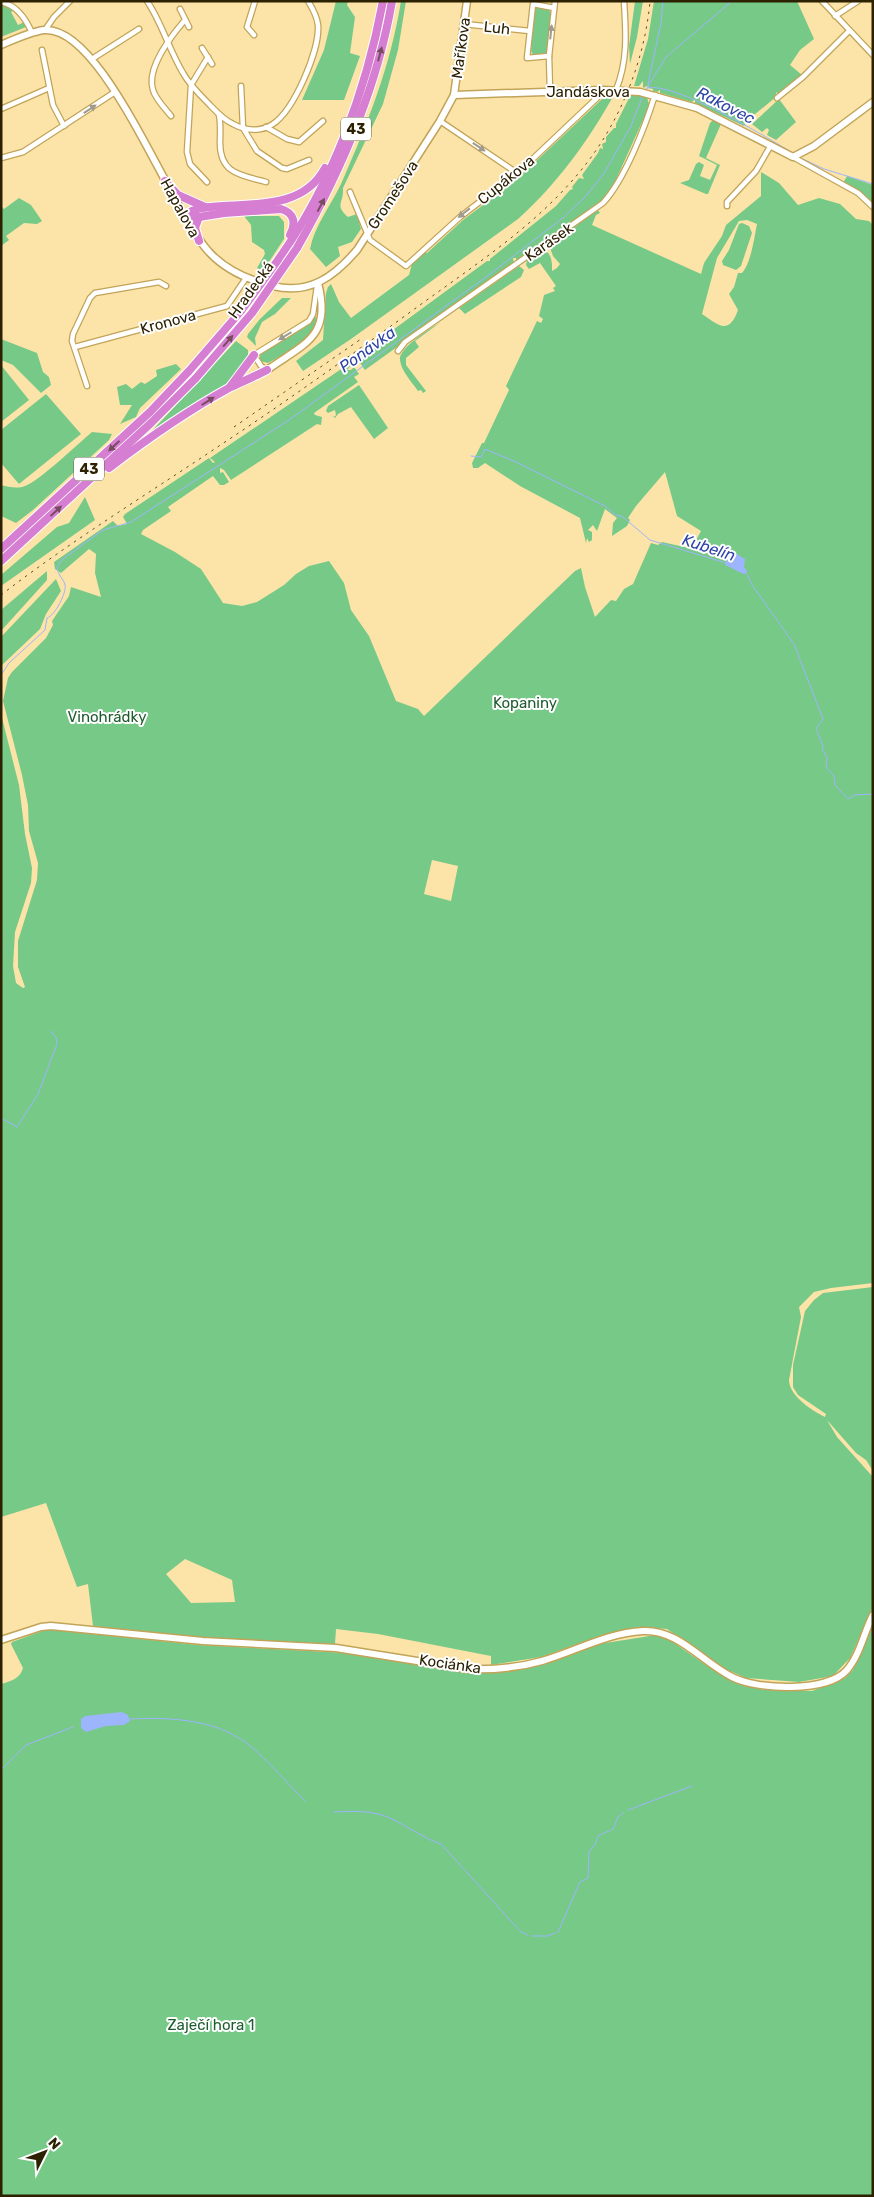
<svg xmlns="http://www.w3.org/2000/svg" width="874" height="2197" viewBox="0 0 874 2197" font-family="Rubik,sans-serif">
	<rect width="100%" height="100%" fill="#fce4a8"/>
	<g fill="#77c988" fill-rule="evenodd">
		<path d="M336,1H348L347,5L355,17L350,53L360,56L344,100H302L324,50Z"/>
		<path d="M401,1H406L398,50L383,104L343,188C344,203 334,205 348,217L357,214L361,229L352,242L338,247L340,256L326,267L310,249C314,227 331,205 341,184C367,125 391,65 401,1Z"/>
		<path d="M635,1H643L637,37L630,64L629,46Z"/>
		<path d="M654,1H797L814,39L800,50L790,65L802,75L779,95L776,92V97L749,119L744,126L695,103V99L692,102L660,93V90L657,92L653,91V89L648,88L649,85L643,88V81L639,86H634L648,39Z"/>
		<path d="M1,5L15,10L11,12L18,25L24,22L26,27L1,37Z"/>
		<path d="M537,7L549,10L552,15L548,53L547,55L533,56L531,50L534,9Z"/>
		<path d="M629,94L647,97L649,104L648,109L614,184L606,196L595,206L516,262V258H513L514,263L365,370L356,357L487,261H490V259L556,206L570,190L573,189L572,187L579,178L584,179L582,175L598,153L600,148L603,149L602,144L606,142V137L614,128H616V124L630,96Z"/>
		<path d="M614,95C588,141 558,183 518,219L351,339L303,371L296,361L323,340L326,293L328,287L331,284L339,302L351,318L409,275L412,264L425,252L427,253L463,220L515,181L602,99Z"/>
		<path d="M779,99L796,122L776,140L767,135L769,130L767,128L762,132L752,124Z"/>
		<path d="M713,120L718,121L721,124L706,158L720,165L708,194H706L680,183L689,180L696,164L699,162L704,165L700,176L710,180L717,165L699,156L710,123Z"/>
		<path d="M761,172L779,183L798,205L819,198L840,204L856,219L869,221L873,225V1283L831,1288L814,1292L799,1307L801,1317L789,1380C789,1396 813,1411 825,1417L826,1414L798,1395L793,1387V1365L805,1311L814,1300L823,1293L873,1287V1471L866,1460L856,1453L827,1420L837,1437L873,1477V1607L850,1658L833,1676L799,1682L746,1678L721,1667L667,1629L642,1627L597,1637L541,1657L491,1665V1656L378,1634L336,1629L335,1644L201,1638L93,1626L88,1584L77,1587L46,1503L1,1517V714L19,785L25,834L32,868L31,883L15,932L13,966L16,983L23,988L25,987L18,967V941L37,880L38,863L29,831L28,805L22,775L3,701L8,678L12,672L46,638L53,625L52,621L69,596L71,587L101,597L95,573L96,554L89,549L61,573L55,569L54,562L113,521L118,526L127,524L123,517L125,514L209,458L213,463L215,462L210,458L353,361V363L347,370H351L354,367L359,374L354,377L358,382L314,413L315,415L322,417L321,425L317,424L231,480L224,470L220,468V473L223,472L229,482L224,485H220L213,476L168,507L171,511L143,530L141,534L175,552L201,569L223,603L242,606L257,602L284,585L296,574L309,566L329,561L344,583L351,610L369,636L396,701L418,709L424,716L575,571L581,568L585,587L595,617L611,600L616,601L624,589L633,584L651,543L658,545L662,542L689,548L693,546L701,531L677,516L665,472L636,506L628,518L630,520L627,526L612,536L613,523L617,518L605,509L597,531L593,525L588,530L592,532V540L589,542L587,538L586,543L580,518L520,486L485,463L478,468H473L472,463L482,443H484L509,390L506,386L537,321L541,323L543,319L539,316L544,295L555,291L553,288L556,286L540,263L529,269L526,265L527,260L543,249C553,254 552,264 552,271L557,268L560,264L553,256L549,245L598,210L600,213L596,215L592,225L701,274L704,263L722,236L726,225L761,196ZM747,220L757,224C754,239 751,263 742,273H738L734,287L729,294L738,310C729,335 719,326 702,314L717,258L739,221ZM432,860L458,866L451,901L424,894ZM185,1559L232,1580L235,1602L191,1603L166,1574Z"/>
		<path d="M847,176L873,185V202L843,183Z"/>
		<path d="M19,198L31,205L42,221L37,224L24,223L6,236L9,240L1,246V206L4,209Z"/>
		<path d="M244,216H279L284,222V239L263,271L257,268L265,254L264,250L252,242L251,225Z"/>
		<path d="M742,223L749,226L752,233L741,266L736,270L723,265L722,261L729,250L739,224Z"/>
		<path d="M519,266L524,270L521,277L465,314L459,308Z"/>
		<path d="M282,298H291L275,314L262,322L255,338L256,346L247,337L248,334L260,319Z"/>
		<path d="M315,317L318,319C310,342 288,352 268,363L260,361V356L262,353L304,328Z"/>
		<path d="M441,322L415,341L419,347L406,358V365L426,391L423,393L421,390L418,391C412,382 401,371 400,360C398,348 430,329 441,322Z"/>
		<path d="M1,339L37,353L43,372L49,377L51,385L41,393L13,365L1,360Z"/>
		<path d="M236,341L248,350V359L231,382L148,435Z"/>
		<path d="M176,364L181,369L140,408L136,417L120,424L132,405H120L117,387L126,384L132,389L141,382L145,384L157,376L156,370Z"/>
		<path d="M1,365L29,400L1,422Z"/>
		<path d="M359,385L388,428L374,439L351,407L338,414L335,418L330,415L334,417L336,415L335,410L328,413L326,411L328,406Z"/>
		<path d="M46,394L81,434L19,484L1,463V430Z"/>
		<path d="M92,432L112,434L109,440L33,510L16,523L1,516V485C9,487 17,489 25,486C38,482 79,443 92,432Z"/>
		<path d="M85,497L95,520L1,586V575L57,527L69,523Z"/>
		<path d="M47,571V580L1,631V610Z"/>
		<path d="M56,579L61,591L46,614L40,629L1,666V637Z"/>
		<path d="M873,1625V2196H1V1684C11,1681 20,1679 23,1668L11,1644L12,1642L45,1630H53L199,1645L348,1653L457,1671L493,1673L544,1664L599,1644L656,1635L667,1638L719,1674L744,1686L766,1690L812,1691L845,1678L853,1670Z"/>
	</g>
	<g fill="#9db5fc">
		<path d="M730,550L745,559L744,567L747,571L746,574C741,574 731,567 725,565Z"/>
		<path d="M122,1712L128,1715L130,1721L124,1725L106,1726L86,1732L81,1728V1719L85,1716Z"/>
	</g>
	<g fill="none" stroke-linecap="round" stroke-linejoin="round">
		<g stroke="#9db5fc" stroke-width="1">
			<path d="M648,84L661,23L663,1"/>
			<path d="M647,88C674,81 766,137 793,153"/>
			<path d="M645,91L666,57L732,1"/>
			<path d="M803,159L824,169L873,184"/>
			<path d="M471,456L481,457L485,449L516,462L605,506L616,515L623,517L650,540L726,563"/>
			<path d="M747,574L752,585L794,644L823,719L816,729L823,746L822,749L827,757L826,767L834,776L835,785L848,799L854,795L873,794"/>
			<path d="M1,675L9,663L45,630L47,618C55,616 67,592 65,585C64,579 58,576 57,567L63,559L103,530L131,522L289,420L490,274L564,217L585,197L603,175L631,126L643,95"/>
			<path d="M1,1118L17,1127L38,1094L57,1044L56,1037L50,1031"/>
			<path d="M130,1719C172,1717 220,1719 254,1749C272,1765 288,1784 305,1801"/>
			<path d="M1,1770L26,1745L73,1727"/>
			<path d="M628,1810L692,1786"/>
			<path d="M334,1812C353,1811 374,1810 392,1819C409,1827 423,1838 441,1844L521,1932L528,1935"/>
			<path d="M558,1932L580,1882L588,1878L589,1851L595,1845L598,1836L613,1829L618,1817L624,1812"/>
			<path d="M532,1936H548L555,1933"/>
		</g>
		<defs>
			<g id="street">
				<path d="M147,1C162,23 169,50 183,73C189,84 198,93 207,102C215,110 222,119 233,124C246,131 261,132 273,124C294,110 320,50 318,25C317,16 313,9 308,1"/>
				<path d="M822,1L873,55"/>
				<path d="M1,2C17,5 26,19 32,33"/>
				<path d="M180,9L189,27"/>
				<path d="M835,16L858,1"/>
				<path d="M464,24L530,31"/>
				<path d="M45,30L54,17L70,1"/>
				<path d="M254,35L247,27L255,1"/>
				<path d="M202,48L212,64"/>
				<path d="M42,50L53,105L64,126"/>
				<path d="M549,56L527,58L533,4L554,8"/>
				<path d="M92,59L139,29"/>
				<path d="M241,86L243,128L257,151L282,168L287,169L309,160"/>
				<path d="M616,90C628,61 626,32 624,1"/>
				<path d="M550,91L549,56L555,1"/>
				<path d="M777,98L803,77L849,31"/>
				<path d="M1,109L49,88"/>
				<path d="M219,115C221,124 220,134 220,143C220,174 241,175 266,182"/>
				<path d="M171,116C165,108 156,100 153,90C146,68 172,35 185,20"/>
				<path d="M440,121L517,173"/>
				<path d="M266,127L287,139L299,142L323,121"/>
				<path d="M793,157L858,193L873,207"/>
				<path d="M1,158L23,152L115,92"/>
				<path d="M207,182L190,164L187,152L191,85L208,57"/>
				<path d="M350,192L370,240L406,266L460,217L521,170L597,98L603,90"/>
				<path d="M727,206V202L756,171L771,145"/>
				<path d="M75,347L227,306L246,278"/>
				<path d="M398,351L405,342L425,328L603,203C625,179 645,127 655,95"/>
				<path d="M267,370L261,366L254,355L309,321L313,314L317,286"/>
				<path d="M87,386L72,341L73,334L90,298L95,293L159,282L166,286"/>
			</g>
			<g id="secondary">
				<path d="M1,45C15,39 30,32 44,30C104,25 171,213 210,253C227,271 248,280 273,286C309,295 334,277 357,250L440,121L454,95L467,1"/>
				<path d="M454,95L603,90L640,92L697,108L793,157L814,146L873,102"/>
				<path d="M267,370C305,343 332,337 318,283"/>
				<path d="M1,1640L41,1627L51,1626L203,1641L336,1648L467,1669C492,1670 517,1668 542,1661C576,1651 607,1633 643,1631C678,1629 702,1662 732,1677C757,1690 827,1693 847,1670C860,1655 864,1632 873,1615"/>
			</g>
			<g id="highway">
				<path d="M165,181L178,195L205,207"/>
				<path d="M183,216C195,207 208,207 223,206C261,204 305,206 325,168"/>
				<path d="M183,216L199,217L224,213L281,209C295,213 296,224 290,235"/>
				<path d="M199,241L195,228L199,217"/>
				<path d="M297,248C341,171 377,89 392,1"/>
				<path d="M278,260C332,184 366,92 383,1"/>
				<path d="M230,387L254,355"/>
				<path d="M109,468C147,439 187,411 229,388C241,382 254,377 267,370"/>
				<path d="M1,549L150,412L189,371"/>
				<path d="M1,561L151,423L196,378"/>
			</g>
		</defs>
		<use href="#street" stroke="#c1a458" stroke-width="7"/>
		<use href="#secondary" stroke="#c1a458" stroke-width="9"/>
		<use href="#highway" stroke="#fff" stroke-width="10"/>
		<use href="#street" stroke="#fff" stroke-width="4.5"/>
		<use href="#secondary" stroke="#fff" stroke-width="6"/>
		<use href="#highway" stroke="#d67ed1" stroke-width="8"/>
		<g stroke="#5e4f29" stroke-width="1" stroke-dasharray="2.5 5" stroke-linecap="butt">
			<path d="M234,427L361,339"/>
			<path d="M1,595C71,541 146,495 219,446C287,401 354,353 420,305C479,262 541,222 586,164C621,119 645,59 650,1"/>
		</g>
		<defs>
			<g id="highway-bridge">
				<path d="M189,371L241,311L278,260"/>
				<path d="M196,378L252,313L297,248"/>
			</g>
		</defs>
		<use href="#highway-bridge" stroke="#fff" stroke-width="10" stroke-linecap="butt"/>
		<use href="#highway-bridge" stroke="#d67ed1" stroke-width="8"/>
	</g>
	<defs><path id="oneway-solid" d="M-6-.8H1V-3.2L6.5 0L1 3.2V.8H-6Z" transform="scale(1.25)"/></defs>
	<g fill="#a09b8d">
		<use href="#oneway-solid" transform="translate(551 32) rotate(-84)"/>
		<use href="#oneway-solid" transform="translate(90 109) rotate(-33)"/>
		<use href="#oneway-solid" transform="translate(479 147) rotate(34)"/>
		<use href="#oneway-solid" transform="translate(464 213) rotate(142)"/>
		<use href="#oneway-solid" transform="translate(285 336) rotate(149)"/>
	</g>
	<g fill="#784b5f">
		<use href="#oneway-solid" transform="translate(380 54) rotate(-75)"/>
		<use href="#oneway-solid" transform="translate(321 205) rotate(-62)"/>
		<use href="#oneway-solid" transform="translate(228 341) rotate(-49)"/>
		<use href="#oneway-solid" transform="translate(208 401) rotate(-32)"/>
		<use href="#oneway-solid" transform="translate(114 446) rotate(137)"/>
		<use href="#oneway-solid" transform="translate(56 511) rotate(-43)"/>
	</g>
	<g text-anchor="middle" stroke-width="4" stroke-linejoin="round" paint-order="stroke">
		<g fill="#fff" stroke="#6b644d" stroke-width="1">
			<rect x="341" y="117.5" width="30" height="23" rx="4"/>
			<rect x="74" y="457.5" width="30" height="23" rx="4"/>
		</g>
		<g font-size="14" font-weight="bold" fill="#2c2101">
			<text x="356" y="134">43</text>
			<text x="89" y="474">43</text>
		</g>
		<g font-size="15" fill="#2c2101" stroke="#fff">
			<text transform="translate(497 28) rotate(6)" y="5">Luh</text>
			<text transform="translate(461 48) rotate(-82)" y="5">Maříkova</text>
			<text x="588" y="97">Jandáskova</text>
			<text transform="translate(506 180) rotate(-39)" y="5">Cupákova</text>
			<text transform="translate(393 195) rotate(-57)" y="5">Gromešova</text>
			<text transform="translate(180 208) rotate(61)" y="5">Hapalova</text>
			<text transform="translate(549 242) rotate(-35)" y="5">Karásek</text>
			<text transform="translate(251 290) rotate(-54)" y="5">Hradecká</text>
			<text transform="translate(168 322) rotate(-15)" y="5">Kronova</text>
			<text transform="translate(450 1664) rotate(8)" y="5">Kociánka</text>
		</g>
		<g font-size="15" fill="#1e5c2e" stroke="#fff">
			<text x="525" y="708">Kopaniny</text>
			<text x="107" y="722">Vinohrádky</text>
			<text x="211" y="2030">Zaječí hora 1</text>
		</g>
		<g font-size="16" font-style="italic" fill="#2e44a7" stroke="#fff">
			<text transform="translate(726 105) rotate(27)" y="6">Rakovec</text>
			<text transform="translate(367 349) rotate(-36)" y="6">Ponávka</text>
			<text transform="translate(709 547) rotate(18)" y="6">Kubelín</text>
		</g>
	</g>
	<rect width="874" height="2197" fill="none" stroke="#2c2101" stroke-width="5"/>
	<g transform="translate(45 2152) rotate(48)" stroke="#ffffff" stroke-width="4" paint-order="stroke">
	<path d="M0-4L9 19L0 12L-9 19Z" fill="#2c2101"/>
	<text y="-8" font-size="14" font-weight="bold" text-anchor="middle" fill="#2c2101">N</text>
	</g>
</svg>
